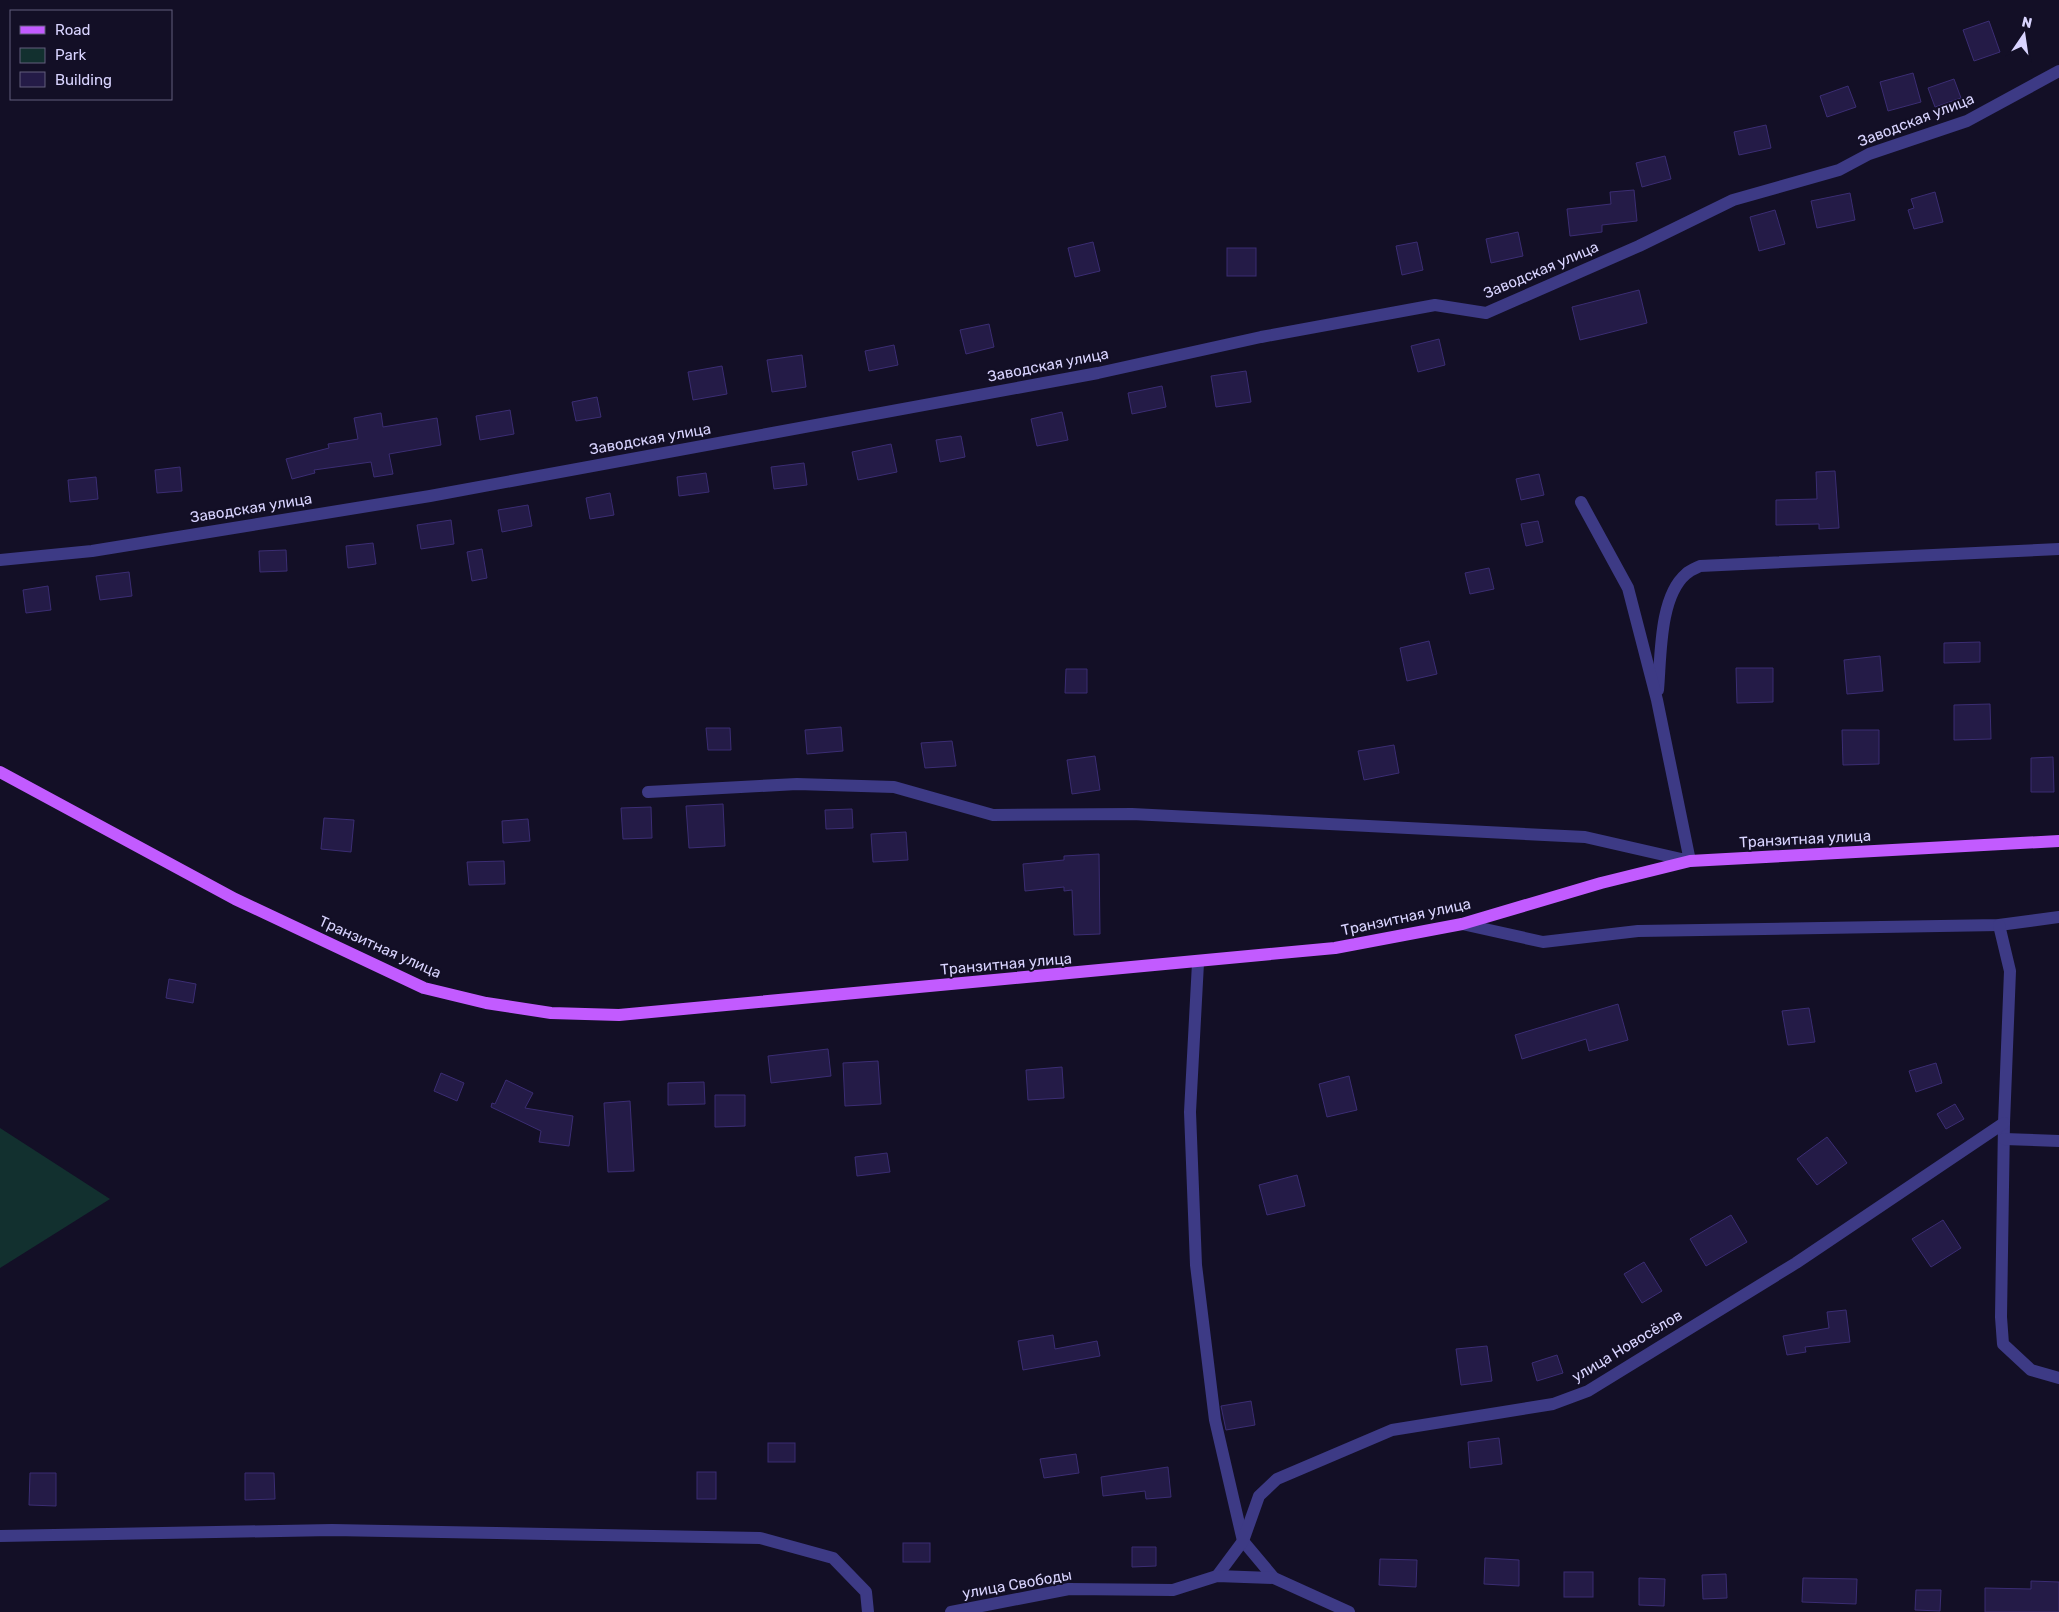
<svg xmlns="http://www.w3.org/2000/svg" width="2059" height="1612" viewBox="0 0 2059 1612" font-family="Rubik,sans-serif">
	<rect width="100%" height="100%" fill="#130f26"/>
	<path fill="#12302f" d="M0,1128L110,1199L0,1268Z"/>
	<g fill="#241b47" stroke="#3b2d73">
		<path d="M1989,21L2000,52L1974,61L1963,30Z"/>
		<path d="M1913,73L1921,102L1888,111L1880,82Z"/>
		<path d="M1954,79L1961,98L1935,107L1928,88Z"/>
		<path d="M1848,86L1856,107L1827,117L1820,96Z"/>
		<path d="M1766,125L1771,148L1739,155L1734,132Z"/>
		<path d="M1665,156L1671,179L1642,187L1636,163Z"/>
		<path d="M1634,190L1637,221L1602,225V232L1570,236L1567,209L1611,204L1610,192Z"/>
		<path d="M1935,192L1943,222L1914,229L1908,210L1914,208L1911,199Z"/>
		<path d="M1850,193L1855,220L1817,228L1811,201Z"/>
		<path d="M1775,210L1785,244L1759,251L1750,217Z"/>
		<path d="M1518,232L1523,256L1491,263L1486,239Z"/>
		<path d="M1093,242L1100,271L1075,277L1068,248Z"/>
		<path d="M1417,242L1423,270L1402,275L1396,246Z"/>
		<rect x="1227" y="248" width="29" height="28"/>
		<path d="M1639,290L1647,323L1580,340L1572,307Z"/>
		<path d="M989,324L994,347L966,354L960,330Z"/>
		<path d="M1439,339L1445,365L1418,372L1411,346Z"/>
		<path d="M894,345L898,365L869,371L865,351Z"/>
		<path d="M802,355L806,387L772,392L767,360Z"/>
		<path d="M722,366L727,394L693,400L688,372Z"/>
		<path d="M1246,371L1251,402L1216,407L1211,376Z"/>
		<path d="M1162,386L1166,407L1132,414L1128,393Z"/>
		<path d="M597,397L601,417L576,421L572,402Z"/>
		<path d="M510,410L514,434L480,440L476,416Z"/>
		<path d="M1062,412L1068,440L1037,446L1031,419Z"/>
		<path d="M381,413L383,427L437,418L441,445L389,454L393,474L374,477L371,462L314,470L315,473L292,479L286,459L329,448L328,444L358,439L354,418Z"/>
		<path d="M961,436L965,457L940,462L936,440Z"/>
		<path d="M891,444L897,472L858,480L852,452Z"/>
		<path d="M804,463L807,485L774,489L771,467Z"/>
		<path d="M180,467L182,491L157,493L155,470Z"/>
		<path d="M1835,471L1839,528L1819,529V524L1776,525V500L1817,499L1816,472Z"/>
		<path d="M706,473L709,492L679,496L677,477Z"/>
		<path d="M1539,474L1544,495L1521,500L1516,479Z"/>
		<path d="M96,477L98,499L70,502L68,480Z"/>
		<path d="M610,493L614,515L590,519L586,498Z"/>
		<path d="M528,505L532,526L502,532L498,510Z"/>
		<path d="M451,520L454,544L421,549L417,525Z"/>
		<path d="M1538,521L1543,542L1526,546L1521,524Z"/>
		<path d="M373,543L376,564L348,568L346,546Z"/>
		<path d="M482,549L487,578L472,581L467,552Z"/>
		<path d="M286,550L287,571L260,572L259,551Z"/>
		<path d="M1489,568L1494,589L1470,594L1465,573Z"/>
		<path d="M129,572L132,596L100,600L96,576Z"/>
		<path d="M48,586L51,610L26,613L23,590Z"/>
		<path d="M1429,641L1437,674L1407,681L1400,648Z"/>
		<path d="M1980,642V662L1944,663V643Z"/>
		<path d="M1880,656L1883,691L1847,694L1844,660Z"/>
		<path d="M1736,668H1773V702L1737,703Z"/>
		<path d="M1066,669H1087V693H1065Z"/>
		<path d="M1990,704L1991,739L1954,740V705Z"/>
		<path d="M841,727L843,751L807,754L805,730Z"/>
		<path d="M706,728H730L731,750H708Z"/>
		<path d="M1842,730H1879V764L1843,765Z"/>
		<path d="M952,741L956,766L925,768L921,743Z"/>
		<path d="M1394,745L1399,773L1364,780L1358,751Z"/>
		<path d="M1095,756L1100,790L1072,794L1067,760Z"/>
		<path d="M2053,757L2054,792H2031V758Z"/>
		<path d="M723,804L725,846L689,848L686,806Z"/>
		<path d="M651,807L652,838L623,839L621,808Z"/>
		<path d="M852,809L853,828L826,829L825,810Z"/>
		<path d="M324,818L354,820L351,852L321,849Z"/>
		<path d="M528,819L530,841L503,843L502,821Z"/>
		<path d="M906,832L908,860L873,862L871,834Z"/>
		<path d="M1099,854L1100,934L1074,935L1072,890L1064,891V887L1025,891L1023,864L1064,860V856Z"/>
		<path d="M504,861L505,884L469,885L467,862Z"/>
		<path d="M169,979L196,984L193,1003L166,998Z"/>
		<path d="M1618,1004L1628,1040L1589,1051L1586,1039L1522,1059L1515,1035Z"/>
		<path d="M1809,1008L1815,1042L1788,1045L1782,1011Z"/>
		<path d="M828,1049L831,1076L771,1083L768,1056Z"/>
		<path d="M878,1061L881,1104L845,1106L843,1063Z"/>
		<path d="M1936,1063L1942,1083L1916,1092L1909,1071Z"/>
		<path d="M1062,1067L1064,1098L1028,1100L1026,1070Z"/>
		<path d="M441,1073L464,1083L457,1101L434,1091Z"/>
		<path d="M1349,1076L1357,1110L1327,1117L1319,1084Z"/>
		<path d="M506,1080L533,1093L525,1108L573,1116L569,1146L539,1142L541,1131L491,1107L492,1103L495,1104Z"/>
		<path d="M704,1082L705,1104L668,1105V1083Z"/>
		<path d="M715,1095H745V1126L715,1127Z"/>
		<path d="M630,1101L634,1171L608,1172L604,1103Z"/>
		<path d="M1955,1104L1964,1119L1946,1129L1937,1114Z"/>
		<path d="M1827,1137L1847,1163L1817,1185L1797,1159Z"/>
		<path d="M887,1153L890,1172L857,1176L855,1157Z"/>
		<path d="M1297,1175L1305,1206L1267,1215L1259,1185Z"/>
		<path d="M1731,1215L1747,1242L1706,1266L1690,1239Z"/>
		<path d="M1943,1220L1961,1248L1931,1267L1912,1239Z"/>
		<path d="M1644,1262L1662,1291L1642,1303L1624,1274Z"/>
		<path d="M1846,1310L1850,1342L1805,1347L1806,1352L1787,1355L1783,1336L1829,1328L1827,1312Z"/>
		<path d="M1053,1335L1055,1349L1097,1341L1100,1356L1023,1370L1018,1341Z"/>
		<path d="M1487,1346L1492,1381L1461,1385L1456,1349Z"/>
		<path d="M1557,1355L1563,1373L1537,1381L1532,1363Z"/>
		<path d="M1251,1401L1255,1425L1226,1430L1221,1406Z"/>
		<path d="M1499,1438L1502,1464L1470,1468L1468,1442Z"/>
		<rect x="768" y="1443" width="27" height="19"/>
		<path d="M1076,1454L1079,1473L1044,1478L1040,1459Z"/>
		<path d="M1168,1467L1171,1497L1146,1499L1145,1491L1103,1496L1101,1477Z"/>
		<rect x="697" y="1472" width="19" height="27"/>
		<path d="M30,1473H56V1506L29,1505Z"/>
		<path d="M245,1473H274L275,1499L245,1500Z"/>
		<rect x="903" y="1543" width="27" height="19"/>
		<path d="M1132,1547H1156V1566L1132,1567Z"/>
		<path d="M1485,1558L1519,1560V1586L1484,1584Z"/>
		<path d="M1380,1559L1417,1560L1416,1587L1379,1585Z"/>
		<rect x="1564" y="1572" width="29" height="25"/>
		<path d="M1726,1574L1727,1598L1703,1599L1702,1575Z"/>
		<path d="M1639,1578L1665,1579L1664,1606L1639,1605Z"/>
		<path d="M1803,1578L1857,1579L1856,1604L1802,1602Z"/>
		<path d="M2031,1581L2059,1582V1612H1985V1588L2031,1589Z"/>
		<path d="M1916,1590H1941L1940,1611L1915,1610Z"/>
	</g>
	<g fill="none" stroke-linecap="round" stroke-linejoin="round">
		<g stroke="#3d3a85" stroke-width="12">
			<path d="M0,560L92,551L430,496L1098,373L1261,337L1435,305L1486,313L1639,246L1733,200L1839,170L1869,154L1967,121L2059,71"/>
			<path d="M1658,690C1661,657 1659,597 1686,574C1690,570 1696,568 1700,566L2059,549"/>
			<path d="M648,792L797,784L894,787L993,815L1132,814L1585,837L1690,861L1657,700L1628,588L1581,502"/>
			<path d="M1462,924L1543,942L1638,931L1999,925L2059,917"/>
			<path d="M1999,925L2010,971L2004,1123L2001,1317L2003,1344L2031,1370L2059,1378"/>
			<path d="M1198,963L1190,1112L1196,1265L1215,1420L1243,1541L1274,1578"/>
			<path d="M2004,1139L2059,1141"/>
			<path d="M0,1536L332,1530L760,1538L833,1558L866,1592L868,1612"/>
			<path d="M1217,1576L1243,1541L1259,1496L1277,1479L1392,1430L1553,1404L1588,1391L1796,1263L2004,1123"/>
			<path d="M951,1612L1069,1589L1173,1590L1217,1576L1274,1578L1349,1612"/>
		</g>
		<path stroke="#c25bff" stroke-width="12" d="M0,772L235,899L424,988L486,1003L551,1013L619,1015L1335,948L1462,924L1601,883L1690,861L2059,841"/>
	</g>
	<g text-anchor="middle" stroke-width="4" stroke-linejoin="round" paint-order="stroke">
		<g font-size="15" fill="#d9d4ff" stroke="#130f26">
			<text transform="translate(1916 120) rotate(-21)" y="5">Заводская улица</text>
			<text transform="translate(1541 270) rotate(-23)" y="5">Заводская улица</text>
			<text transform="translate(1048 365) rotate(-11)" y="5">Заводская улица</text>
			<text transform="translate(650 439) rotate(-10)" y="5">Заводская улица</text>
			<text transform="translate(251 508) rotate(-9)" y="5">Заводская улица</text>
			<text transform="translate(1805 839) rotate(-3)" y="5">Транзитная улица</text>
			<text transform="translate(1406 917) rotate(-12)" y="5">Транзитная улица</text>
			<text transform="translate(380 947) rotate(24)" y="5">Транзитная улица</text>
			<text transform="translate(1006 964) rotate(-5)" y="5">Транзитная улица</text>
			<text transform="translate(1627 1346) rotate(-31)" y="5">улица Новосёлов</text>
			<text transform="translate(1017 1584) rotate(-10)" y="5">улица Свободы</text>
		</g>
	</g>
	<rect x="10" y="10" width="162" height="90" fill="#130f26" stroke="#625e7d"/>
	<rect x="20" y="26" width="25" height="8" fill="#c25bff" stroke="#625e7d"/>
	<text x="55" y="35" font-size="15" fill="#d9d4ff">Road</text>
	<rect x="20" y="48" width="25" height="15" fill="#12302f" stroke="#625e7d"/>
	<text x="55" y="60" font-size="15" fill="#d9d4ff">Park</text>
	<rect x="20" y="72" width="25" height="15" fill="#241b47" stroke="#625e7d"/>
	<text x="55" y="85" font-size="15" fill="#d9d4ff">Building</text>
	<g transform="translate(2024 35) rotate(13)" stroke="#130f26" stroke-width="4" paint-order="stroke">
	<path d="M0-4L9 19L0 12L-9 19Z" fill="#d9d4ff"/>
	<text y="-8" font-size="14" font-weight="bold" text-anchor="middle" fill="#d9d4ff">N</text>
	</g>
</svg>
